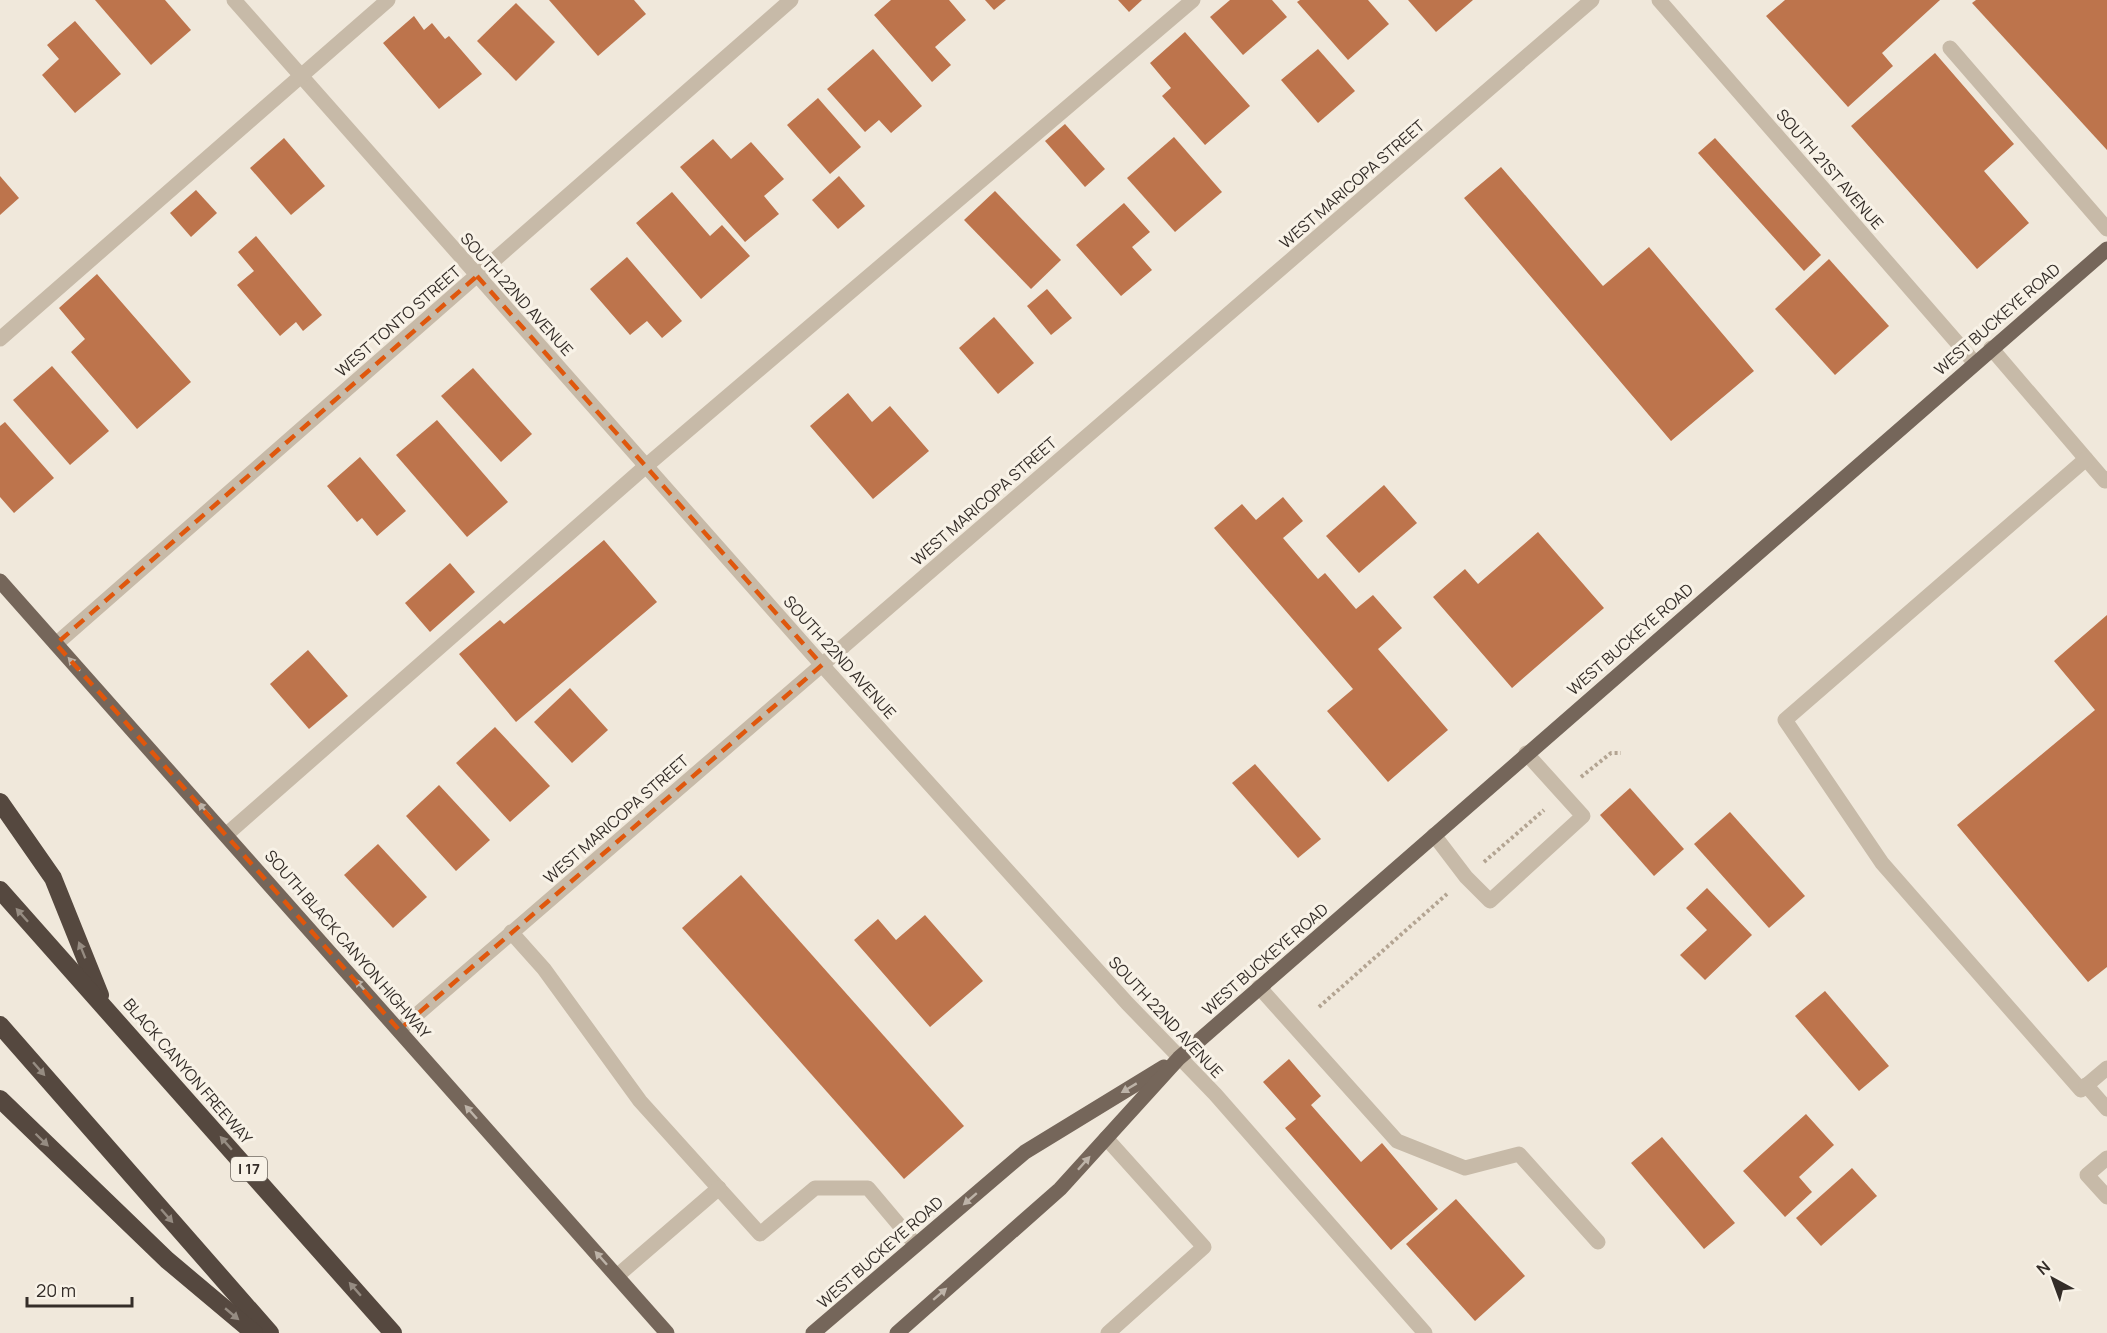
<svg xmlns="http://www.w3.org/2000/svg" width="2107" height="1333" viewBox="0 0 2107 1333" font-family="Manrope,sans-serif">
	<rect width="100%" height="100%" fill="#f0e8db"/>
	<g fill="#bd744c">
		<path d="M95,0H165L191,30L151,65Z"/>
		<path d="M549,0H634L646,14L598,56Z"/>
		<path d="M891,0H949L966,20L935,47L951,65L932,82L874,15Z"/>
		<path d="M985,0H1006L994,10Z"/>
		<path d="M1118,0H1142L1129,12Z"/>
		<path d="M1230,0H1272L1287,17L1243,55L1210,17Z"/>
		<path d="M1300,0H1368L1389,24L1348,60L1297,2Z"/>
		<path d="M1408,0H1473L1436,32Z"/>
		<path d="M1785,0H1940L1882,53L1893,66L1848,107L1766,16Z"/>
		<path d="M1976,0H2107V150L1972,3Z"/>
		<path d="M516,3L555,42L516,81L477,41Z"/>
		<path d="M414,16L424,30L432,23L445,39L449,36L482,74L439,109L383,43Z"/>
		<path d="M75,21L121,74L75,113L42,75L59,59L47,45Z"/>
		<path d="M1185,32L1250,106L1205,145L1162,96L1171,88L1150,63Z"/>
		<path d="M873,49L922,106L891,133L879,120L865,132L827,89Z"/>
		<path d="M1318,49L1355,91L1318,123L1281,80Z"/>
		<path d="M1935,53L2014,144L1984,171L2029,223L1977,269L1851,126Z"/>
		<path d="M818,98L861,147L830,174L787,125Z"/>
		<path d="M1065,124L1105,169L1085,187L1045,141Z"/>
		<path d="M1174,137L1222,192L1175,232L1127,178Z"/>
		<path d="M284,138L325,186L291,215L250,168Z"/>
		<path d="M1715,138L1821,255L1804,271L1698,153Z"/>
		<path d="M713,139L731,159L751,142L784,179L764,196L779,214L745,242L680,167Z"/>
		<path d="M1501,167L1603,286L1649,247L1754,371L1671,441L1464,198Z"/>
		<path d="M0,176L19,198L0,215Z"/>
		<path d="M839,176L865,206L838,229L812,200Z"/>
		<path d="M196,190L217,213L191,237L170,213Z"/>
		<path d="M995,191L1061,260L1031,289L964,220Z"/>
		<path d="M672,192L710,236L722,225L750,256L701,299L636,223Z"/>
		<path d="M1124,203L1150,232L1132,247L1152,270L1121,296L1076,245Z"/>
		<path d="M256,236L322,315L303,331L296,322L280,336L237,285L254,271L238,252Z"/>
		<path d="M627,257L682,321L662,338L647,321L630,335L590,289Z"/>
		<path d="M1829,259L1889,326L1835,375L1775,309Z"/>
		<path d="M97,274L191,382L137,429L71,352L85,339L59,308Z"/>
		<path d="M1047,289L1072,318L1051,335L1027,306Z"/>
		<path d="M994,317L1034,363L998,394L959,348Z"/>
		<path d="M52,366L109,431L70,465L13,400Z"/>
		<path d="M473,368L532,434L501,462L441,396Z"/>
		<path d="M848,393L872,422L890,406L929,451L873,499L810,426Z"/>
		<path d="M437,420L508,502L467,537L396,455Z"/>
		<path d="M5,422L54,478L14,513L0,497V426Z"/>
		<path d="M360,457L406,511L377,536L362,518L357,522L327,486Z"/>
		<path d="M1384,485L1417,523L1359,573L1326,536Z"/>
		<path d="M1283,497L1303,521L1283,538L1318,579L1325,573L1356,609L1373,595L1402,628L1378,649L1448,730L1388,782L1327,711L1353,689L1214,528L1242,504L1256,520Z"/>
		<path d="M1538,532L1604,608L1512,688L1433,597L1465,569L1478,584Z"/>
		<path d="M604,540L657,602L516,722L459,654L500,620L504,624Z"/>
		<path d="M450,563L475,592L430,632L405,603Z"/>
		<path d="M2107,615V967L2088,982L1957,825L2095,710L2054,661Z"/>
		<path d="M308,650L348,696L309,729L270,684Z"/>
		<path d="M570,688L608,730L572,763L534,722Z"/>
		<path d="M495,727L550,786L510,822L456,763Z"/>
		<path d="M1255,764L1321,839L1298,858L1232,783Z"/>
		<path d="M439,785L490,840L456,871L406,816Z"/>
		<path d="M1630,788L1684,849L1654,876L1600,815Z"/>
		<path d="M1730,812L1805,896L1769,928L1694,844Z"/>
		<path d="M378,844L427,897L393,928L344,875Z"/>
		<path d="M741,875L964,1126L904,1179L682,928Z"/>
		<path d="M1707,888L1752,935L1705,980L1680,955L1707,930L1686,908Z"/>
		<path d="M925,915L983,981L930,1027L854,940L878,919L896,940Z"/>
		<path d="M1825,991L1889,1066L1859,1091L1795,1016Z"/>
		<path d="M1289,1059L1321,1096L1311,1105L1361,1162L1382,1143L1438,1209L1391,1250L1285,1128L1296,1119L1263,1082Z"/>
		<path d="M1806,1114L1834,1145L1799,1177L1812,1192L1785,1217L1743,1171Z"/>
		<path d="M1662,1137L1735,1223L1704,1249L1631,1163Z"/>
		<path d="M1852,1168L1877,1196L1821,1246L1796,1218Z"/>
		<path d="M1456,1199L1525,1276L1475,1321L1406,1244Z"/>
	</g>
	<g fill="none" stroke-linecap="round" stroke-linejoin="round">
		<g stroke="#b3a492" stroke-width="4" stroke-dasharray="3 3" stroke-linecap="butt">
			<path d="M1581,777L1611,753H1621"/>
			<path d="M1484,862L1544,810"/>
			<path d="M1319,1007L1447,894"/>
		</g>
		<g stroke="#c7baa8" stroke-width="15">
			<path d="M234,0L822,665L1127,1003L1215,1094L1425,1333"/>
			<path d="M1659,0L1974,362"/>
			<path d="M1950,48L2107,229"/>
			<path d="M0,339L388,0"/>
			<path d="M1991,348L2105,481L2107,479"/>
			<path d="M2086,459L1785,720L1882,863L2081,1090L2107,1068"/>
			<path d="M56,644L791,0"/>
			<path d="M227,834L646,466L1193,0"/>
			<path d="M1434,835L1466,877L1490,901L1583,816L1526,753"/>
			<path d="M511,932L544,969L640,1101L760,1234L815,1188H868L916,1245"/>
			<path d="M1259,987L1397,1141L1465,1168L1519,1154L1598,1242"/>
			<path d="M399,1030L1592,0"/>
			<path d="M2086,1085L2107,1109"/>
			<path d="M1106,1138L1204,1247L1108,1333"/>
			<path d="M2107,1158L2087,1175L2107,1197"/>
			<path d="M617,1276L719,1188"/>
		</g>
		<g stroke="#75665a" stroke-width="15">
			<path d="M0,581L667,1333"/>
			<path d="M813,1333L1025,1152L1164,1067"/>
			<path d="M897,1333L1060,1189L1179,1058L2107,249"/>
		</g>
		<g stroke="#55483f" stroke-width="18">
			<path d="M0,802L53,878L100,995"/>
			<path d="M0,890L393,1333"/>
			<path d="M0,1025L270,1333"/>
			<path d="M0,1099L167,1260L254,1333"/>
		</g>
	</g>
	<defs><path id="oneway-solid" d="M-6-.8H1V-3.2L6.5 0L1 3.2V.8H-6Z" transform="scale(1.5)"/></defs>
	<g fill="#bdb3a8">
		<use href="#oneway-solid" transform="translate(74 664) rotate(-132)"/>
		<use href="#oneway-solid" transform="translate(204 809) rotate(-132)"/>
		<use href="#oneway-solid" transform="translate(361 986) rotate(-131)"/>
		<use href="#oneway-solid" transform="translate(1129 1088) rotate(149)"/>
		<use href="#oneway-solid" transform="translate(471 1112) rotate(-132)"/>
		<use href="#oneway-solid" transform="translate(1084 1163) rotate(-48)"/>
		<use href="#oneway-solid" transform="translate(970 1199) rotate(139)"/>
		<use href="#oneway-solid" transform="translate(601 1258) rotate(-132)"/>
		<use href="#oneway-solid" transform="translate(940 1294) rotate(-41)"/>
	</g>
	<g fill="#968c82">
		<use href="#oneway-solid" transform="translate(22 915) rotate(-132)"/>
		<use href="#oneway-solid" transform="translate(82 950) rotate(-112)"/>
		<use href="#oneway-solid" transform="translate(39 1069) rotate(49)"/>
		<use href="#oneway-solid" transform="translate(42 1140) rotate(44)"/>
		<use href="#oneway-solid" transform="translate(226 1143) rotate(-131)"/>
		<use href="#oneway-solid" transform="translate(167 1216) rotate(49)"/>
		<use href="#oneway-solid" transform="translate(355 1289) rotate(-131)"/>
		<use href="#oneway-solid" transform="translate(232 1314) rotate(40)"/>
	</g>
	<path fill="none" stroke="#df570d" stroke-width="4.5" stroke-dasharray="12 8" stroke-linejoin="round" d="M477,276L822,665L399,1030L56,644Z"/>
	<g text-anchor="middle" stroke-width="6" stroke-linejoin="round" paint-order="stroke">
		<rect fill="#f8f2e7" stroke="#6f6861" stroke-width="1.5" x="231" y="1157" width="36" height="24" rx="4.5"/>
		<g font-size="15" font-weight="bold" fill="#342d28">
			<text x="249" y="1174">I 17</text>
		</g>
		<g font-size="16" fill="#342d28" stroke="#f8f2e7">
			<text transform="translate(1830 169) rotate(49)" y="6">SOUTH 21ST AVENUE</text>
			<text transform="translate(1352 184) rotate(-41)" y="6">WEST MARICOPA STREET</text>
			<text transform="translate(517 294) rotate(48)" y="6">SOUTH 22ND AVENUE</text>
			<text transform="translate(1997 319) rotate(-41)" y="6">WEST BUCKEYE ROAD</text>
			<text transform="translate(398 321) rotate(-41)" y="6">WEST TONTO STREET</text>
			<text transform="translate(984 501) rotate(-41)" y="6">WEST MARICOPA STREET</text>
			<text transform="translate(1630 639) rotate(-41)" y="6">WEST BUCKEYE ROAD</text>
			<text transform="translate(840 657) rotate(48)" y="6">SOUTH 22ND AVENUE</text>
			<text transform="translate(616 819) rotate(-41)" y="6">WEST MARICOPA STREET</text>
			<text transform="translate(348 944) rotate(49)" y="6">SOUTH BLACK CANYON HIGHWAY</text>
			<text transform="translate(1265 959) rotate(-41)" y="6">WEST BUCKEYE ROAD</text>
			<text transform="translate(1166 1017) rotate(47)" y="6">SOUTH 22ND AVENUE</text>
			<text transform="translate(188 1071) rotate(49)" y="6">BLACK CANYON FREEWAY</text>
			<text transform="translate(880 1252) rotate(-41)" y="6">WEST BUCKEYE ROAD</text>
		</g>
	</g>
	<g transform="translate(2053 1279) rotate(319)" stroke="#f8f2e7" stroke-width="4.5" paint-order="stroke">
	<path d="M0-4.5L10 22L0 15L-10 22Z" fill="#342d28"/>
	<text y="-9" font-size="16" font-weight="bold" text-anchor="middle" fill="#342d28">N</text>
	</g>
	<path d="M27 1297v9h105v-9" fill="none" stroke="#342d28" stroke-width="3"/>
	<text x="36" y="1297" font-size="18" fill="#342d28" stroke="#f8f2e7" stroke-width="4.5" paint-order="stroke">20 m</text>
</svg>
